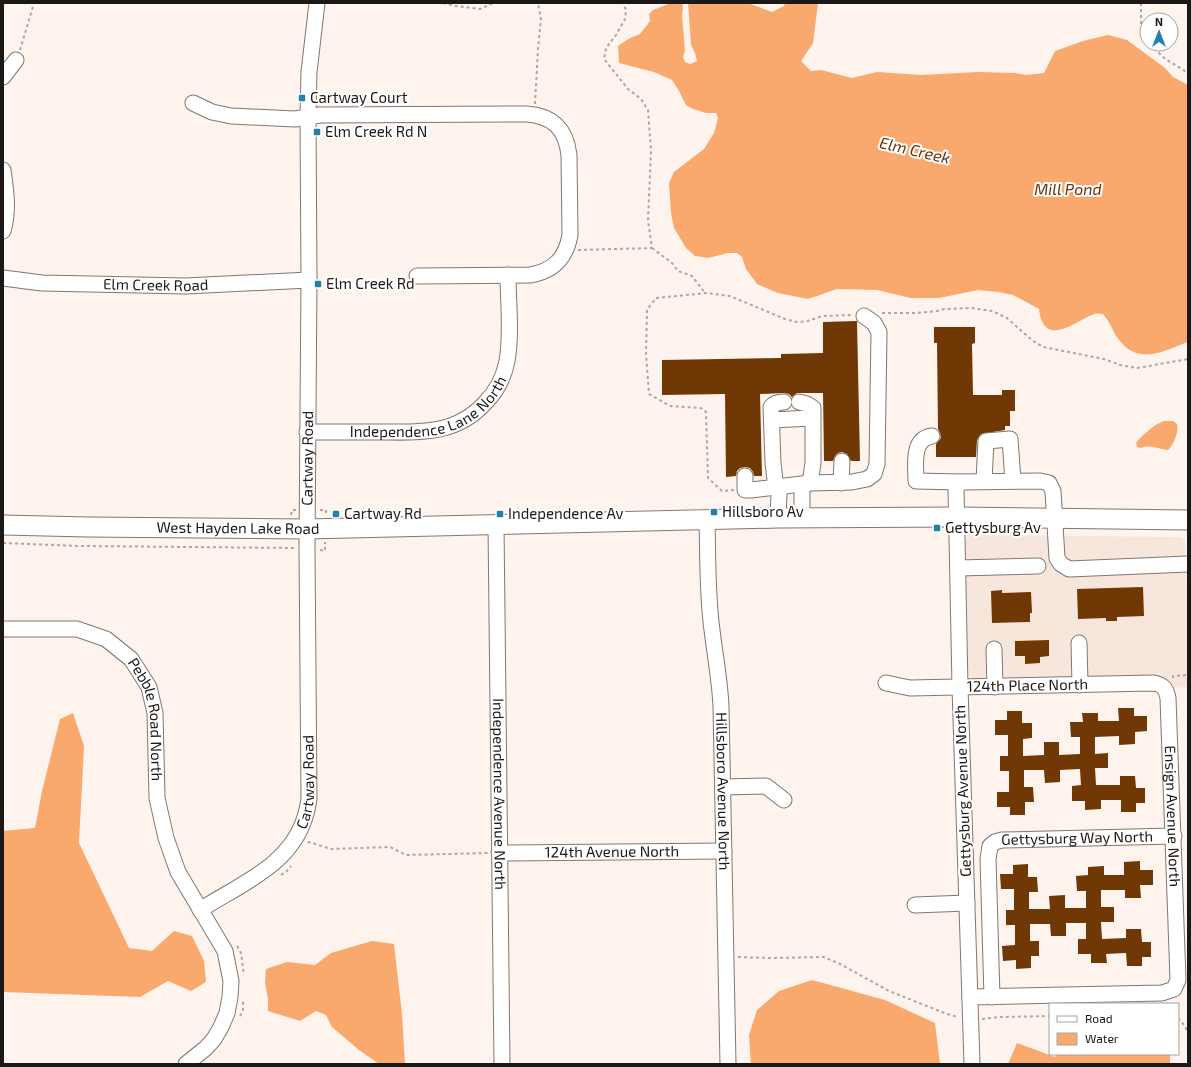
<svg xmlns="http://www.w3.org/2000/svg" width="1191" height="1067" viewBox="0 0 1191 1067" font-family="'Exo 2',sans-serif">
	<rect width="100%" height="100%" fill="#fef4ed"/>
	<path fill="#f7e6db" d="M969,535L1180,537L1182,538L1185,542L1188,615V687L1172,688L977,682L968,674L965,543L967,537Z"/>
	<g fill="#f9a86e">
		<path d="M671,3H682L683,6L682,16L685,51L683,57L685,62L690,64L697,61L695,53L691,45L688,3H748L772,12L784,6L785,3H818L813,43L801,61L811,71L821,70L852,78L877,72L921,75L978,72L1015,73L1026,75L1044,73L1055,51L1083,41L1108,35L1127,40L1165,68L1173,77L1188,85V342C1161,352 1137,367 1116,336C1112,328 1109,321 1103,314C1100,314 1097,313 1094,314C1074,322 1044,349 1039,309L1013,295L998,292L978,290L939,298H911L877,290L837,289L808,299L778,293L757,284L746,269L742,257L737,253H728L708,258L695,256L686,248L674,228L671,213L669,183L674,172L704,149L714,133L718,118L716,113H706L693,109L686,105L679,91L672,80L654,72L619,63L618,46L630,38L640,34L650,21L649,14L653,10Z"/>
		<path d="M1164,421H1173L1177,424C1179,431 1174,445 1168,450C1159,449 1149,444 1141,448L1137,447L1136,443C1143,434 1154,425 1164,421Z"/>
		<path d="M73,713L84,746L79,843L129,948L152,951L174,931L192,936L204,961L206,982L191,991L168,981L140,997L3,992V831L35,828L42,791L60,719Z"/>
		<path d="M372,941L394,944L402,1014L405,1064H379L359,1050L332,1027L326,1015L316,1011L300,1021L268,1011V1000L265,982L266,969L287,962L315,965L331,953Z"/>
		<path d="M812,980L885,1000L935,1023L940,1064H751L749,1035L757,1010L779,991Z"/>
		<path d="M1017,1043L1055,1057L1057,1054H1170V1064H1008Z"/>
	</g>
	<g fill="#703804">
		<path d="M857,321L860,461H851L847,454L842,452L838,453L835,456L833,461H824L823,393H797L792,397L789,394L784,393L760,394L762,476H754L753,472L750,468L745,467L740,468L737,471L736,476L726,477L725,394L662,395V360L781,358V354L823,353V322Z"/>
		<path d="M934,327H975V343L972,344L973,395H1002V390H1015V411H1010V426H1005V430L981,434L977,440L976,457H936V444L941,438L940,433L938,429L937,343H934Z"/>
		<path d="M1143,587L1144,616L1117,617V621H1106V618L1078,619L1077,589Z"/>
		<path d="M1002,590V593L1031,592L1032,613H1030V622L992,623L991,591Z"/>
		<path d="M1049,640V656L1040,657V663L1025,664V656H1015V641Z"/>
		<path d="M1118,708H1134V716H1147V731L1135,732V744L1119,745V736L1095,737V754L1108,753V768H1095L1096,785H1120V776H1135L1136,788H1145V803H1136V812H1121V800H1101V809L1085,810V801H1072V786L1081,785L1080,769L1060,770V782L1045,783L1044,770H1024V787H1033L1034,802H1025V815H1010V807H997V792H1009V771H1000V756H1008V735H995V720H1007V711H1022V723H1032V738L1023,739V756L1044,755V742H1059V755L1080,754V737H1071L1070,722H1083L1082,713H1098V721H1119Z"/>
		<path d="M1140,861V870H1153V885H1140L1141,898H1125V890H1101V907H1114V922H1101L1102,939L1126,938V929H1141L1142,942H1151V957H1142V966H1127L1126,953L1106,954L1107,963H1091V954H1078V939H1086V923H1066V936H1051L1050,924H1030V941H1039V956H1031V968L1016,969V960L1003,961L1002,946L1015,945V925H1006V910H1014V889H1001L1000,874H1013V865L1028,864V877H1037L1038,892H1029V909H1050L1049,896L1065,895V908H1086V891H1077L1076,876L1088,875V867L1104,866V875H1124V862Z"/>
	</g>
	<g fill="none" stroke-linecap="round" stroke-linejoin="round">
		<defs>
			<g id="minor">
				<path d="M3,77L16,60"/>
				<path d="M193,103L212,112L231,116L295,119L320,115L527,114C553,116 566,129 569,155L570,235C566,258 554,271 530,275L417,276"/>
				<path d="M3,170C6,190 9,212 3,231"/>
				<path id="s1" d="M3,278L42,283L186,286L309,280"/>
				<path d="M799,402L807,404L813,408V463L810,483"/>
				<path d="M772,420L812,418"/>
				<path id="s2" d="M307,432C330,432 354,432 377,432C418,432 455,436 485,403C496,392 504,377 507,361C512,333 508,303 508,275"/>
				<path d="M932,436C911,439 916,465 916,481L960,482"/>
				<path d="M745,476V490H751L810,483L852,482L867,479L874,474L877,464L879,332L874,323L864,316"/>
				<path d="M984,481L986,441L1010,439L1013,481"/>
				<path d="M841,483L842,461"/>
				<path d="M802,485V518"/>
				<path d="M778,518L779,493L775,480L773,463L771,407C774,403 779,402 784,402"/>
				<path id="s3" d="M707,519C708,556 707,594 712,630C715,656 720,681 721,707L728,1064"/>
				<path id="s4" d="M496,525L502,1064"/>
				<path d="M958,568L1038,566"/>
				<path id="s5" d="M3,629H77L106,639L131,659L149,687L155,713L157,798L166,838L178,872L225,951L231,981L230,997L227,1013L221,1027L214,1039L206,1048L186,1064"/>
				<path d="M1079,643L1080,685"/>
				<path d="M994,649L995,687"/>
				<path id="s6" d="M886,683L910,688L1154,683C1163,685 1166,688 1168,698L1178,980L1174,989L1162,993L970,997"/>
				<path d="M723,787L766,786L784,800"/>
				<path id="s7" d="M499,853L724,851"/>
				<path d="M915,905L967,903"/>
				<path id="s8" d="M200,910C240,884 290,866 305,817C307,811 308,805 309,799L307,549L309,280L308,117L309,72L317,3"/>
				<path id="s9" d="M992,997L988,859L990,846L995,842L1002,840L1174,836"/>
				<path d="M972,1064L960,687L956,488L960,482L1040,481L1049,483L1053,491L1057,558L1061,564L1069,569L1188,564"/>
			</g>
			<g id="major">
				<path id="s10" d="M3,525L88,527L307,529L778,518L956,517L1188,520"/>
			</g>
		</defs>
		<use href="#minor" stroke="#807771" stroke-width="17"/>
		<use href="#major" stroke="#807771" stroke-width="21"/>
		<g stroke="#aea6a1" stroke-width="2" stroke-dasharray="3 3" stroke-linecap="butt">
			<path d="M443,3L456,6L480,9L493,3"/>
			<path d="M1141,3V34L1147,40"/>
			<path d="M1150,44L1164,58L1188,73"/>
			<path d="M20,50L34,3"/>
			<path d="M535,104L538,49L541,19L538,3"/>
			<path d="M652,248L672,263L678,271L692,276L705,293"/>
			<path d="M578,250L652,248L648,221L651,151L648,110L641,99L628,89L604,59L606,48L616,35L625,19L626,10L623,3"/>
			<path d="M882,313H916L937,311L945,309L971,308L992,311L1007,318L1033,341L1043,347L1104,359L1120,365L1137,368L1188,359"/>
			<path d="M734,490L722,491L708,478L706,412L701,408L670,406L649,394L646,354L647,310L656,298L707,293L730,296L785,319L797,322L808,321L822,316L852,315"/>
			<path d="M320,510H326V514"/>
			<path d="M291,515L292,510H296"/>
			<path d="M3,543L80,546L296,548"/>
			<path d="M320,550L325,551V542"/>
			<path d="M1173,678V676L1188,675"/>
			<path d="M308,843L309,842L331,849L390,847L406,855L488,853"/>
			<path d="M281,875L286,872L291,866"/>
			<path d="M237,946L241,953L244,975"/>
			<path d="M738,957L769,958L824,957L840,964L889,991L947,1014L958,1017"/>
			<path d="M240,1016L243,1011V1001"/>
			<path d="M1178,1018L1185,1026L1188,1033"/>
			<path d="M982,1019L1000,1017L1050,1016"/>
		</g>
		<use href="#minor" stroke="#fff" stroke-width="15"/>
		<use href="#major" stroke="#fff" stroke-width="19"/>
	</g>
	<g fill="#237fac" stroke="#fff" stroke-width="1.5">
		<rect x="298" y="94" width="8" height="8" rx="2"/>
		<rect x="313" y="128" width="8" height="8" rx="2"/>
		<rect x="314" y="280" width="8" height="8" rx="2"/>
		<rect x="710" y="508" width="8" height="8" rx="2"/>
		<rect x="332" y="510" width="8" height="8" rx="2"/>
		<rect x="496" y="510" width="8" height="8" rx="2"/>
		<rect x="933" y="524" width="8" height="8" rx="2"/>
	</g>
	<g text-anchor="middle" stroke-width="4" stroke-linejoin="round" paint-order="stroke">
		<g font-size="15" fill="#1c1816" stroke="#fff" text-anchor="start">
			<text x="310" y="103">Cartway Court</text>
			<text x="325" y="137">Elm Creek Rd N</text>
			<text x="326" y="289">Elm Creek Rd</text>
			<text x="722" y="517">Hillsboro Av</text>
			<text x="344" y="519">Cartway Rd</text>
			<text x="508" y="519">Independence Av</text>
			<text x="945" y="533">Gettysburg Av</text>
		</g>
		<g font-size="15" fill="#1c1816" stroke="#fff">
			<text dy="5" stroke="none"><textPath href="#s1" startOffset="153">Elm Creek Road</textPath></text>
			<text dy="5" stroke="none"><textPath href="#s2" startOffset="130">Independence Lane North</textPath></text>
			<text dy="5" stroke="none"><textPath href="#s8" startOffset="503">Cartway Road</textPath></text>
			<text dy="5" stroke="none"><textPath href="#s10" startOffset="235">West Hayden Lake Road</textPath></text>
			<text dy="5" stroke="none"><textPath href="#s6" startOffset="142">124th Place North</textPath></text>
			<text dy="5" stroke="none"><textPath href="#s5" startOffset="201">Pebble Road North</textPath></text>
			<text dy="5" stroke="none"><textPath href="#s8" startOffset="179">Cartway Road</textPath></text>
			<text dy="5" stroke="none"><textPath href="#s3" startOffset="273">Hillsboro Avenue North</textPath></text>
			<text transform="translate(963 791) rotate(-92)" y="5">Gettysburg Avenue North</text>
			<text dy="5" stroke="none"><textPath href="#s4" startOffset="269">Independence Avenue North</textPath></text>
			<text dy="5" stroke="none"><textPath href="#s6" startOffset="409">Ensign Avenue North</textPath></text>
			<text dy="5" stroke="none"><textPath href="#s9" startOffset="240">Gettysburg Way North</textPath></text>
			<text dy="5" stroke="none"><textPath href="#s7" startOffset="113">124th Avenue North</textPath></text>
		</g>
		<g font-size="16" font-style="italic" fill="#683506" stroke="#fff">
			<text transform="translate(915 150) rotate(13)" y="6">Elm Creek</text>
			<text x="1068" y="195">Mill Pond</text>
		</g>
	</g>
	<rect width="1191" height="1067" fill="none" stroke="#1c1816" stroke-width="8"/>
	<rect x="1049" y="1003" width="130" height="52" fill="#ffffff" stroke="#a4a3a2"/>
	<rect x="1057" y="1016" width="20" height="6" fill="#ffffff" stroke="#a4a3a2"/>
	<text x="1085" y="1023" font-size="12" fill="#1c1816">Road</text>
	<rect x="1057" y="1033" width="20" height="12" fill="#f9a86e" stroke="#a4a3a2"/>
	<text x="1085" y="1043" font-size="12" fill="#1c1816">Water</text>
	<g transform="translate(1159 32)"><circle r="19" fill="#ffffff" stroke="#a4a3a2"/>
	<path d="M0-3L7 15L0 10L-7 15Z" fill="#237fac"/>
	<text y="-6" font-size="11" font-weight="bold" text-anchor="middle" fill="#1c1816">N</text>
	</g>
</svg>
